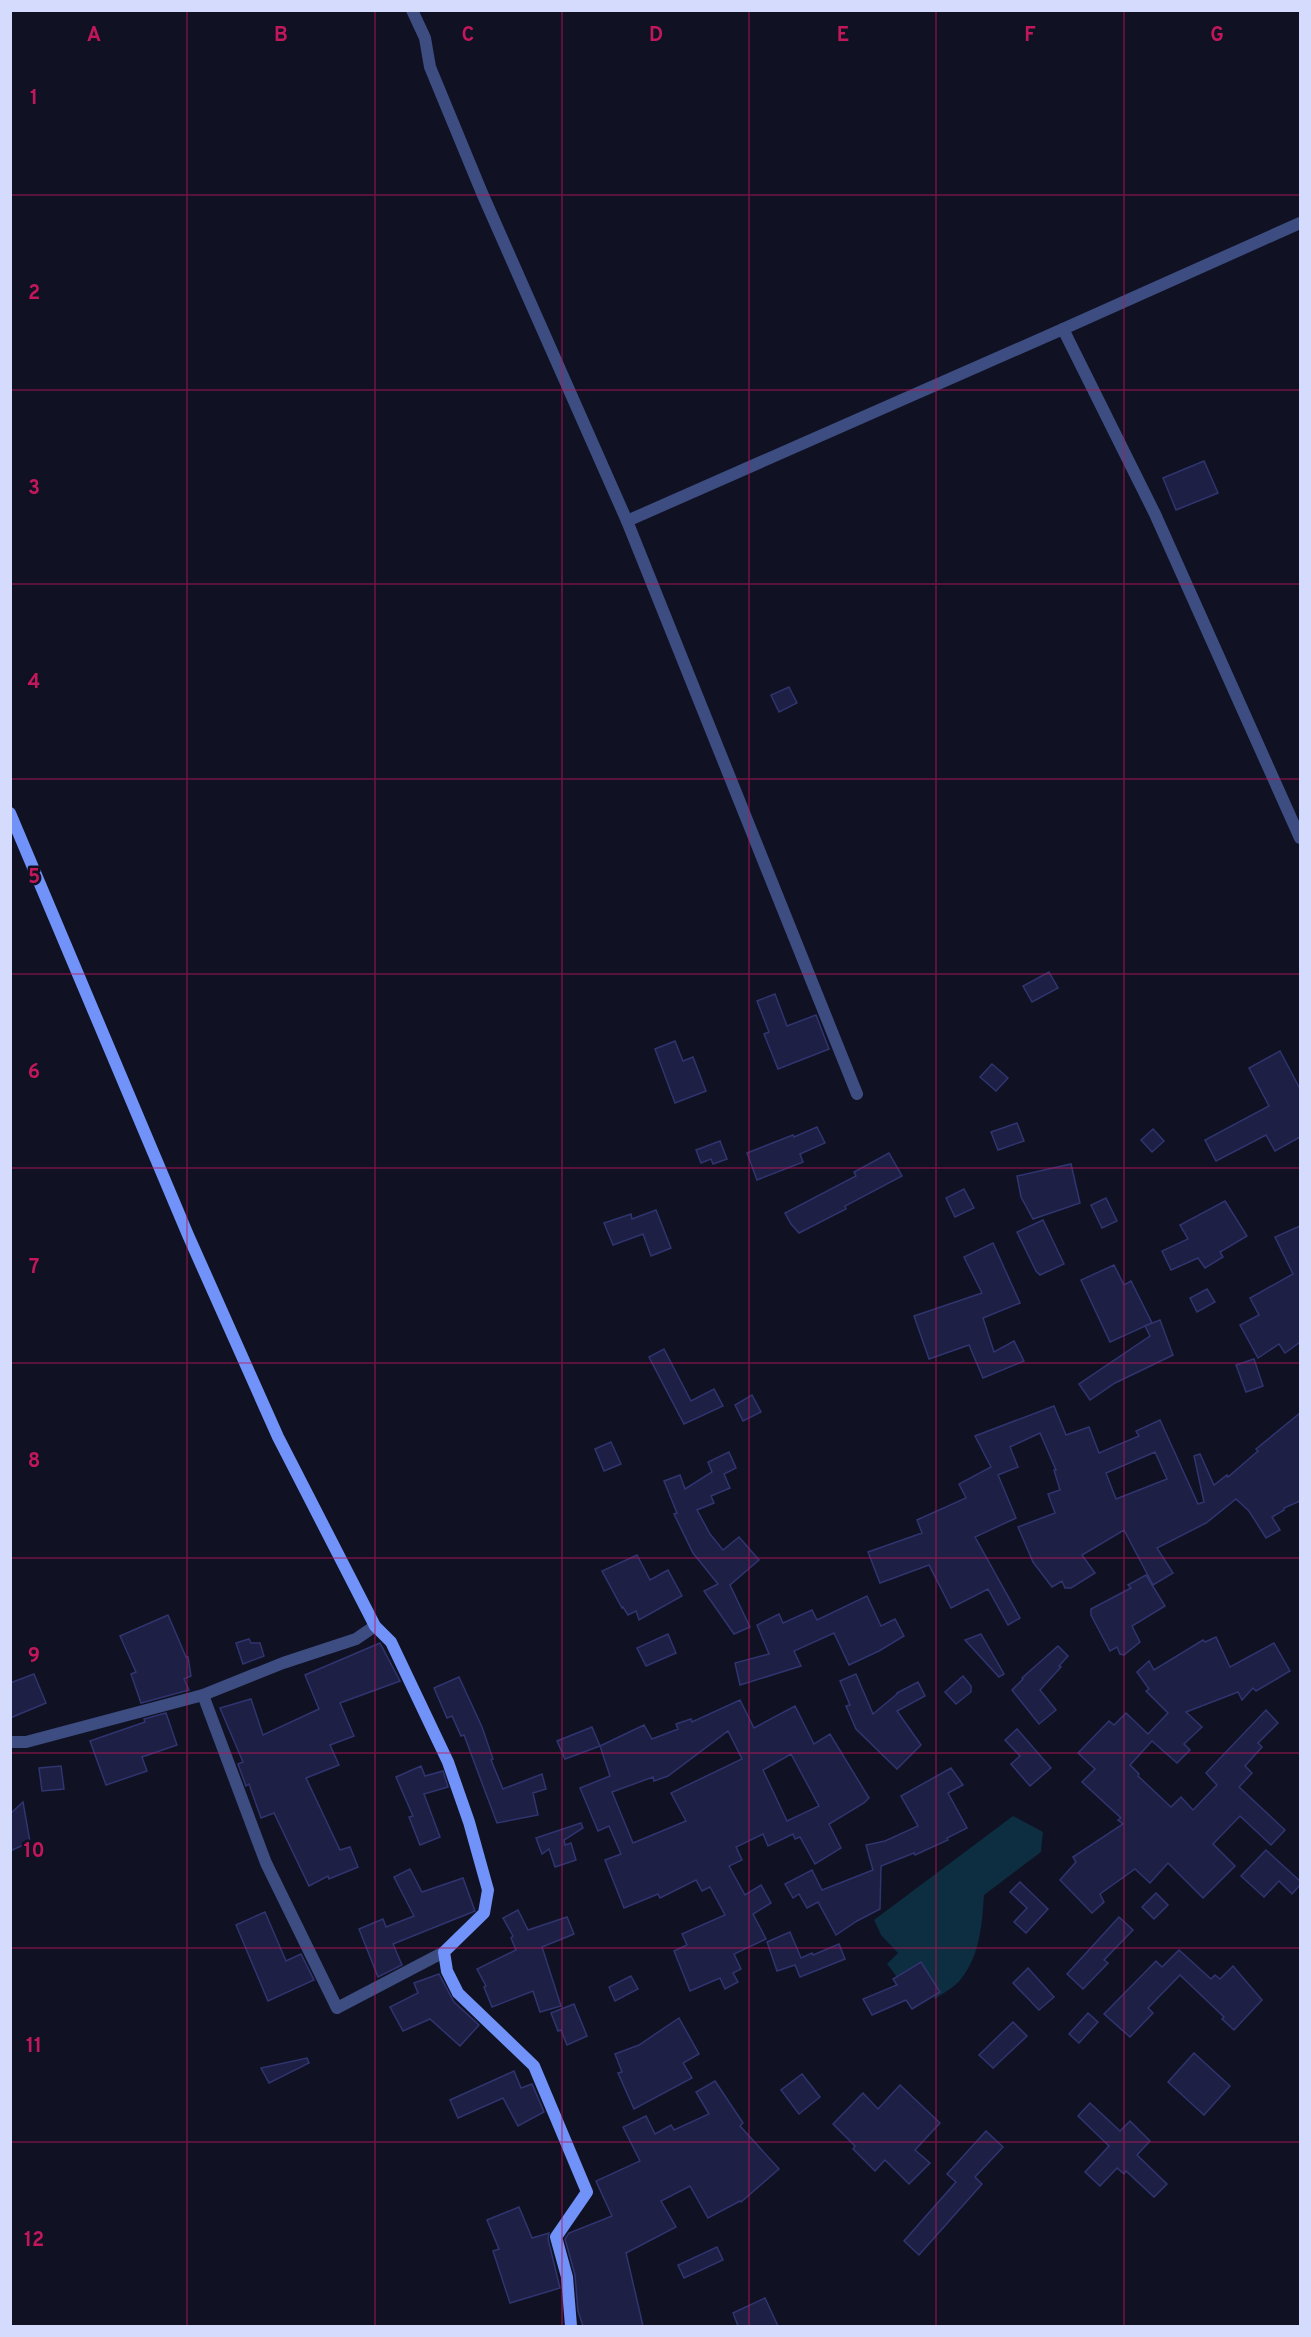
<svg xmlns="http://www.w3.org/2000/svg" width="1311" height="2337" viewBox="0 0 1311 2337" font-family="Overpass,sans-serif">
	<rect width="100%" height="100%" fill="#101224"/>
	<path fill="#0d2d40" d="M1013,1816L1043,1832L1041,1852L984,1895C982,1925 980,1955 961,1979C955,1987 943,1993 935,1999L919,1967L897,1977L887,1964L898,1953L881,1935L874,1920Z"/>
	<g fill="#1d1f44" stroke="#30346f" stroke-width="1.5" fill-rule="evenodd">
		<path d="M1204,461L1218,493L1176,510L1163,478Z"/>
		<path d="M789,687L797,703L779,712L771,695Z"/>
		<path d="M1049,972L1058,988L1032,1002L1023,986Z"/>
		<path d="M775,994L787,1026L816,1015L829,1049L778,1069L764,1034L769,1032L757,1001Z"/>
		<path d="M675,1041L683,1061L693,1057L706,1091L675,1103L655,1049Z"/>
		<path d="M1280,1051L1300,1089V1137L1275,1151L1266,1135L1216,1161L1205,1140L1269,1106L1249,1068Z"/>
		<path d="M992,1064L1008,1078L996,1091L980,1077Z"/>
		<path d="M1017,1123L1024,1141L998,1150L991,1132Z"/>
		<path d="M817,1127L825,1143L800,1154L803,1162L757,1180L747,1153L793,1135L794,1137Z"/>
		<path d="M1153,1129L1164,1141L1152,1152L1141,1140Z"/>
		<path d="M720,1141L727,1159L713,1164L711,1159L701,1163L696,1150Z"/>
		<path d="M889,1153L902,1176L845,1206L846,1209L799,1233L791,1224L785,1213L856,1176L854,1172Z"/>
		<path d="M1071,1164L1080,1203L1033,1219L1021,1197L1017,1176Z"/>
		<path d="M964,1189L974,1208L955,1217L946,1198Z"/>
		<path d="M1106,1198L1117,1221L1102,1228L1091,1205Z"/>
		<path d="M1225,1201L1247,1236L1220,1252L1223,1257L1205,1268L1198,1258L1171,1270L1162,1251L1188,1239L1180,1225Z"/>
		<path d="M656,1210L671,1248L651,1256L643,1234L613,1245L604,1223L631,1214L632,1219Z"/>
		<path d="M1043,1220L1064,1264L1040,1275L1036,1271L1017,1232Z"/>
		<path d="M1300,1226V1342L1285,1353L1279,1344L1258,1358L1240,1325L1259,1315L1250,1298L1293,1274L1275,1237Z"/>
		<path d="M993,1243L1020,1303L983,1318L994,1352L1014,1341L1024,1361L983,1378L969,1345L929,1359L914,1316L982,1293L964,1257Z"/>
		<path d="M1114,1265L1124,1285L1131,1281L1152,1323L1110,1342L1081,1280Z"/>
		<path d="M1207,1289L1215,1302L1197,1312L1190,1298Z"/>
		<path d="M1160,1320L1173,1355L1115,1383L1090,1400L1079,1384L1150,1336L1145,1326Z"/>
		<path d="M664,1349L691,1401L714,1389L723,1406L684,1424L649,1357Z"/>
		<path d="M1254,1359L1263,1386L1246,1392L1236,1365Z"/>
		<path d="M752,1395L761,1412L743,1421L735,1405Z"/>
		<path d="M1054,1406L1066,1435L1089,1427L1099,1453L1139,1436L1136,1431L1160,1420L1198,1504L1204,1502L1194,1456L1200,1454L1214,1485L1227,1475L1228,1477L1258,1451L1256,1449L1300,1413V1501L1284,1508V1510L1272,1517L1280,1530L1266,1538L1249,1511L1236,1499L1206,1523L1157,1548L1173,1573L1153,1585L1124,1530L1082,1555L1095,1573L1071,1588H1065L1062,1581L1052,1587L1033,1562L1018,1527L1055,1513L1048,1494L1060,1490L1054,1470H1056L1040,1433L1010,1447L1018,1467L998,1475L1016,1518L975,1537L1020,1618L1008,1625L988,1589L951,1608L929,1565L880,1583L868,1552L922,1533L917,1520L966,1498L959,1484L991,1467L975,1436ZM1155,1452L1167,1479L1116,1499L1106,1473Z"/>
		<path d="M611,1442L621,1464L604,1471L595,1449Z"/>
		<path d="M729,1452L736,1468L724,1474L730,1488L711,1496L714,1503L697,1510L710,1534L723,1550L739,1537L759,1560L730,1585L750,1627L734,1634L704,1591L718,1584L693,1553L674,1514L677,1513L664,1481L680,1475L685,1489L712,1472L708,1462Z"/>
		<path d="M637,1555L650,1580L668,1570L682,1596L639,1620L636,1611L628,1615L623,1607L622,1608L602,1571Z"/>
		<path d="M1146,1575L1165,1606L1132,1626L1140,1642L1124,1655L1120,1654L1117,1647L1110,1651L1091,1615V1609L1131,1588L1128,1585Z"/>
		<path d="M867,1596L881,1626L895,1619L904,1636L879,1651L849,1665L834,1633L794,1651L801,1666L740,1685L735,1663L769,1654L757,1625L779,1614L783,1623L812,1610L817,1620Z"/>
		<path d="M168,1615L186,1657H188L191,1676L184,1679L189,1690L141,1703L131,1674L136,1672L120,1636Z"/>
		<path d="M668,1634L676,1653L646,1666L637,1648Z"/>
		<path d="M981,1634L1004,1674L999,1677L965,1640Z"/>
		<path d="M1216,1637L1230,1667L1274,1643L1290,1671L1256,1691L1253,1688L1242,1700L1238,1692L1186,1712L1202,1727L1184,1744L1190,1750L1177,1763L1152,1741L1130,1765L1139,1774L1138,1776L1171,1807L1181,1797L1193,1810L1217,1785L1206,1773L1266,1710L1278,1723L1258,1743L1262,1747L1245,1766L1252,1773L1239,1787L1285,1830L1271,1845L1240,1816L1213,1844L1235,1866L1203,1898L1168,1863L1150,1883L1135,1869L1100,1894L1104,1902L1092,1913L1060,1880L1076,1862L1073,1857L1123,1824L1118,1820L1121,1818L1082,1782L1095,1769L1078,1753L1109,1721L1114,1725L1126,1713L1148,1734L1168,1713L1146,1691L1149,1689L1137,1672L1149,1661L1154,1670L1203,1640L1205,1642Z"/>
		<path d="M249,1639L251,1643H260L264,1656L243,1664L236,1643Z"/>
		<path d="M380,1643L400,1681L340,1703L354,1736L330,1745L339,1765L306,1778L340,1850L350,1847L358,1867L329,1879L328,1876L309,1886L274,1813L261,1818L249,1784L246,1786L238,1764L243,1762L220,1708L251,1699L263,1735L319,1709L305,1675Z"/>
		<path d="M1058,1646L1068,1656L1059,1666L1061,1667L1040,1690L1056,1710L1039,1724L1012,1690L1023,1679L1022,1678Z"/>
		<path d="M34,1674L46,1703L10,1718V1683Z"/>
		<path d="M856,1674L873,1714L897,1694V1693L918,1682L925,1696L897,1711L921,1745L897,1769L856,1729L846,1706L850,1705L840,1681Z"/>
		<path d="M963,1676L971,1686V1692L956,1704L945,1692Z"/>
		<path d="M459,1677L482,1727L493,1759L491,1760L503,1789L542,1774L546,1789L533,1793L538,1815L497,1823L464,1735L461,1736L452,1716L447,1718L434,1688Z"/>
		<path d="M740,1700L754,1728L795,1706L814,1744L830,1734L869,1798L864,1803L829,1824L841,1848L815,1864L800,1837L795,1839L793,1834L768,1846L763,1834L736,1847L742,1860L729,1866L745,1895L761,1885L771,1903L753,1914L766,1939L734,1954L741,1969L733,1973L738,1982L725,1989L720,1978L690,1991L674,1951L687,1945L682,1934L725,1915L710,1887L702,1891L696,1880L660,1898L658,1894L624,1908L605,1860L621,1854L609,1826L598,1831L580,1788L610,1776L600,1746L644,1725L652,1739L678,1729L676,1724L691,1719L692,1722ZM728,1731L742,1759L671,1793L686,1821L633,1843L612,1792L653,1777L654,1781L668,1776ZM791,1754L819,1806L787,1821L763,1770Z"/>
		<path d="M166,1713L177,1745L142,1757L147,1771L106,1785L90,1741L145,1722L144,1719Z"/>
		<path d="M592,1727L600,1746L565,1759L557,1741Z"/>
		<path d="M1017,1729L1051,1768L1030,1786L1011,1764L1020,1756L1005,1740Z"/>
		<path d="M61,1766L64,1789L42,1791L39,1768Z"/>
		<path d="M421,1766L425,1776L443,1771L448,1787L424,1794L440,1837L420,1845L409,1817L413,1816L396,1777Z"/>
		<path d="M951,1768L963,1785L948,1793L967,1828L947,1838L948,1840L915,1855L914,1853L881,1866L880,1909L857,1921L836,1935L818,1902L807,1908L799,1894L793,1898L785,1884L812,1870L822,1890L873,1870L866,1845L885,1841L918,1826L901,1796Z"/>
		<path d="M23,1802L30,1842L10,1851V1814Z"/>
		<path d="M581,1823L583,1828L564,1840L565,1845L571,1843L576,1860L555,1867L549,1849L542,1854L536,1838Z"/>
		<path d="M1266,1850L1300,1881V1885L1292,1894L1279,1881L1264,1897L1241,1876Z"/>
		<path d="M410,1869L422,1892L463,1878L475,1911L393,1944L402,1965L378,1977L359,1929L383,1919L386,1927L414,1916L394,1877Z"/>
		<path d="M1020,1882L1048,1909L1026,1933L1014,1922L1027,1908L1010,1892Z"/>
		<path d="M1156,1893L1168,1905L1154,1919L1142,1907Z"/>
		<path d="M518,1910L528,1930L567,1917L574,1934L542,1947L561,2006L540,2012L533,1991L492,2007L484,1987L486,1986L477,1969L516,1950L511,1938L513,1936L503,1918Z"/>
		<path d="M265,1912L286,1961L301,1954L314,1980L268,2001L236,1925Z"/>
		<path d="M1119,1917L1133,1930L1104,1960L1108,1963L1083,1989L1067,1974Z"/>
		<path d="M790,1932L801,1958L812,1953L813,1955L839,1944L845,1959L800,1977L795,1965L777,1971L767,1942Z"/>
		<path d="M1179,1950L1211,1979L1215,1975L1220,1979L1233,1966L1262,2000L1234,2030L1222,2019L1224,2017L1180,1975L1148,2008L1153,2013L1130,2037L1104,2014L1156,1961L1162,1967Z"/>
		<path d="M921,1962L940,1992L912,2009L906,2000L872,2015L863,1999L897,1985L893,1979Z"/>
		<path d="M1028,1968L1054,1997L1039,2010L1013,1983Z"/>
		<path d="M439,1974L454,2002L479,2025L460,2046L430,2019L403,2031L390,2007L418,1993L414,1983Z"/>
		<path d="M631,1976L638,1989L615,2001L609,1987Z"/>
		<path d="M574,2004L587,2036L567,2045L561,2030L558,2031L551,2013Z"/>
		<path d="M1088,2013L1098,2022L1079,2043L1069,2034Z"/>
		<path d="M679,2018L699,2054L683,2063L692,2078L634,2109L618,2073L622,2072L615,2054L639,2045Z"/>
		<path d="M1013,2022L1027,2036L993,2068L979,2055Z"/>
		<path d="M1194,2053L1230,2086L1204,2115L1168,2082Z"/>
		<path d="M307,2058L309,2063L269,2083L261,2068Z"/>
		<path d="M514,2071L521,2088L532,2084L544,2112L518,2126L503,2098L458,2118L450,2100Z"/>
		<path d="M802,2074L820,2097L799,2114L781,2090Z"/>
		<path d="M715,2081L743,2123L740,2126L779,2169L741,2202L740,2201L708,2218L690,2186L661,2201L676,2227L626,2253L643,2326H583L578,2311L575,2275L565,2239L569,2233L612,2216L596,2181L640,2161L623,2127L646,2116L655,2134L671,2125L674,2130L709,2114L696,2092Z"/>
		<path d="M900,2085L940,2123L915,2150L930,2163L909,2184L885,2160L875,2171L853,2149L855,2146L833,2124L863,2093L878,2109Z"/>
		<path d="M1090,2103L1120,2131L1130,2121L1150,2141L1137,2155L1167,2184L1154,2197L1126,2171L1124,2174L1117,2168L1100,2186L1085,2172L1109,2146L1078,2116Z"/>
		<path d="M986,2131L1003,2147L975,2177L982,2184L919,2255L904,2241L956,2182L947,2174Z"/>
		<path d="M519,2207L532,2238L549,2233L548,2239L560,2288L510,2303L493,2251L499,2249L487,2220Z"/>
		<path d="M717,2247L723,2260L684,2278L678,2265Z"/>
		<path d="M765,2298L778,2326H738L733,2313Z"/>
	</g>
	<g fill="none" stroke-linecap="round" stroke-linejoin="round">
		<g stroke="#3d4d81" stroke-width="12">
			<path d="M412,10L425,38L430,67L482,193L627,521"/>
			<path d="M1300,223L1063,329L1155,514L1300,838"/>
			<path d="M857,1094L627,521L1063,329"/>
			<path d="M203,1695L266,1863L337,2008L444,1952"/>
			<path d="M10,1742H26L203,1695L283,1663L356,1639L375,1626"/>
		</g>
		<path stroke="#7192f8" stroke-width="12" d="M10,813L188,1235L278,1437L375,1626L391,1642L448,1762L469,1822L488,1890L484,1913L444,1952L447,1971L458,1993L534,2066L587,2192L556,2237L567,2277L571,2326"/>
	</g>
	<path fill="none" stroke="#c2185b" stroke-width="1.5" stroke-opacity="0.55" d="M187,10V2326M375,10V2326M562,10V2326M749,10V2326M936,10V2326M1124,10V2326M10,195H1300M10,390H1300M10,584H1300M10,779H1300M10,974H1300M10,1168H1300M10,1363H1300M10,1558H1300M10,1753H1300M10,1948H1300M10,2142H1300"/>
	<g font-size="20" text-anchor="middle" font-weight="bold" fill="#c2185b" stroke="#101224" stroke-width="5" stroke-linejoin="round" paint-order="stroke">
		<text x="94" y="41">A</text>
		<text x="281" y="41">B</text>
		<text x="468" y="41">C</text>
		<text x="656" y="41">D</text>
		<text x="843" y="41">E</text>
		<text x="1030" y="41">F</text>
		<text x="1217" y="41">G</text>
		<text x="34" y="104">1</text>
		<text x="34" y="299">2</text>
		<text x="34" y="494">3</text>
		<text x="34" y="688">4</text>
		<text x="34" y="883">5</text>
		<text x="34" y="1078">6</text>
		<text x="34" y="1273">7</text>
		<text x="34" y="1467">8</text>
		<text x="34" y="1662">9</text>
		<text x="34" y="1857">10</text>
		<text x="34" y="2052">11</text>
		<text x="34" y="2246">12</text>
	</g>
	<rect width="1311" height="2337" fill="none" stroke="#d5dbfd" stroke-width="24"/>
</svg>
